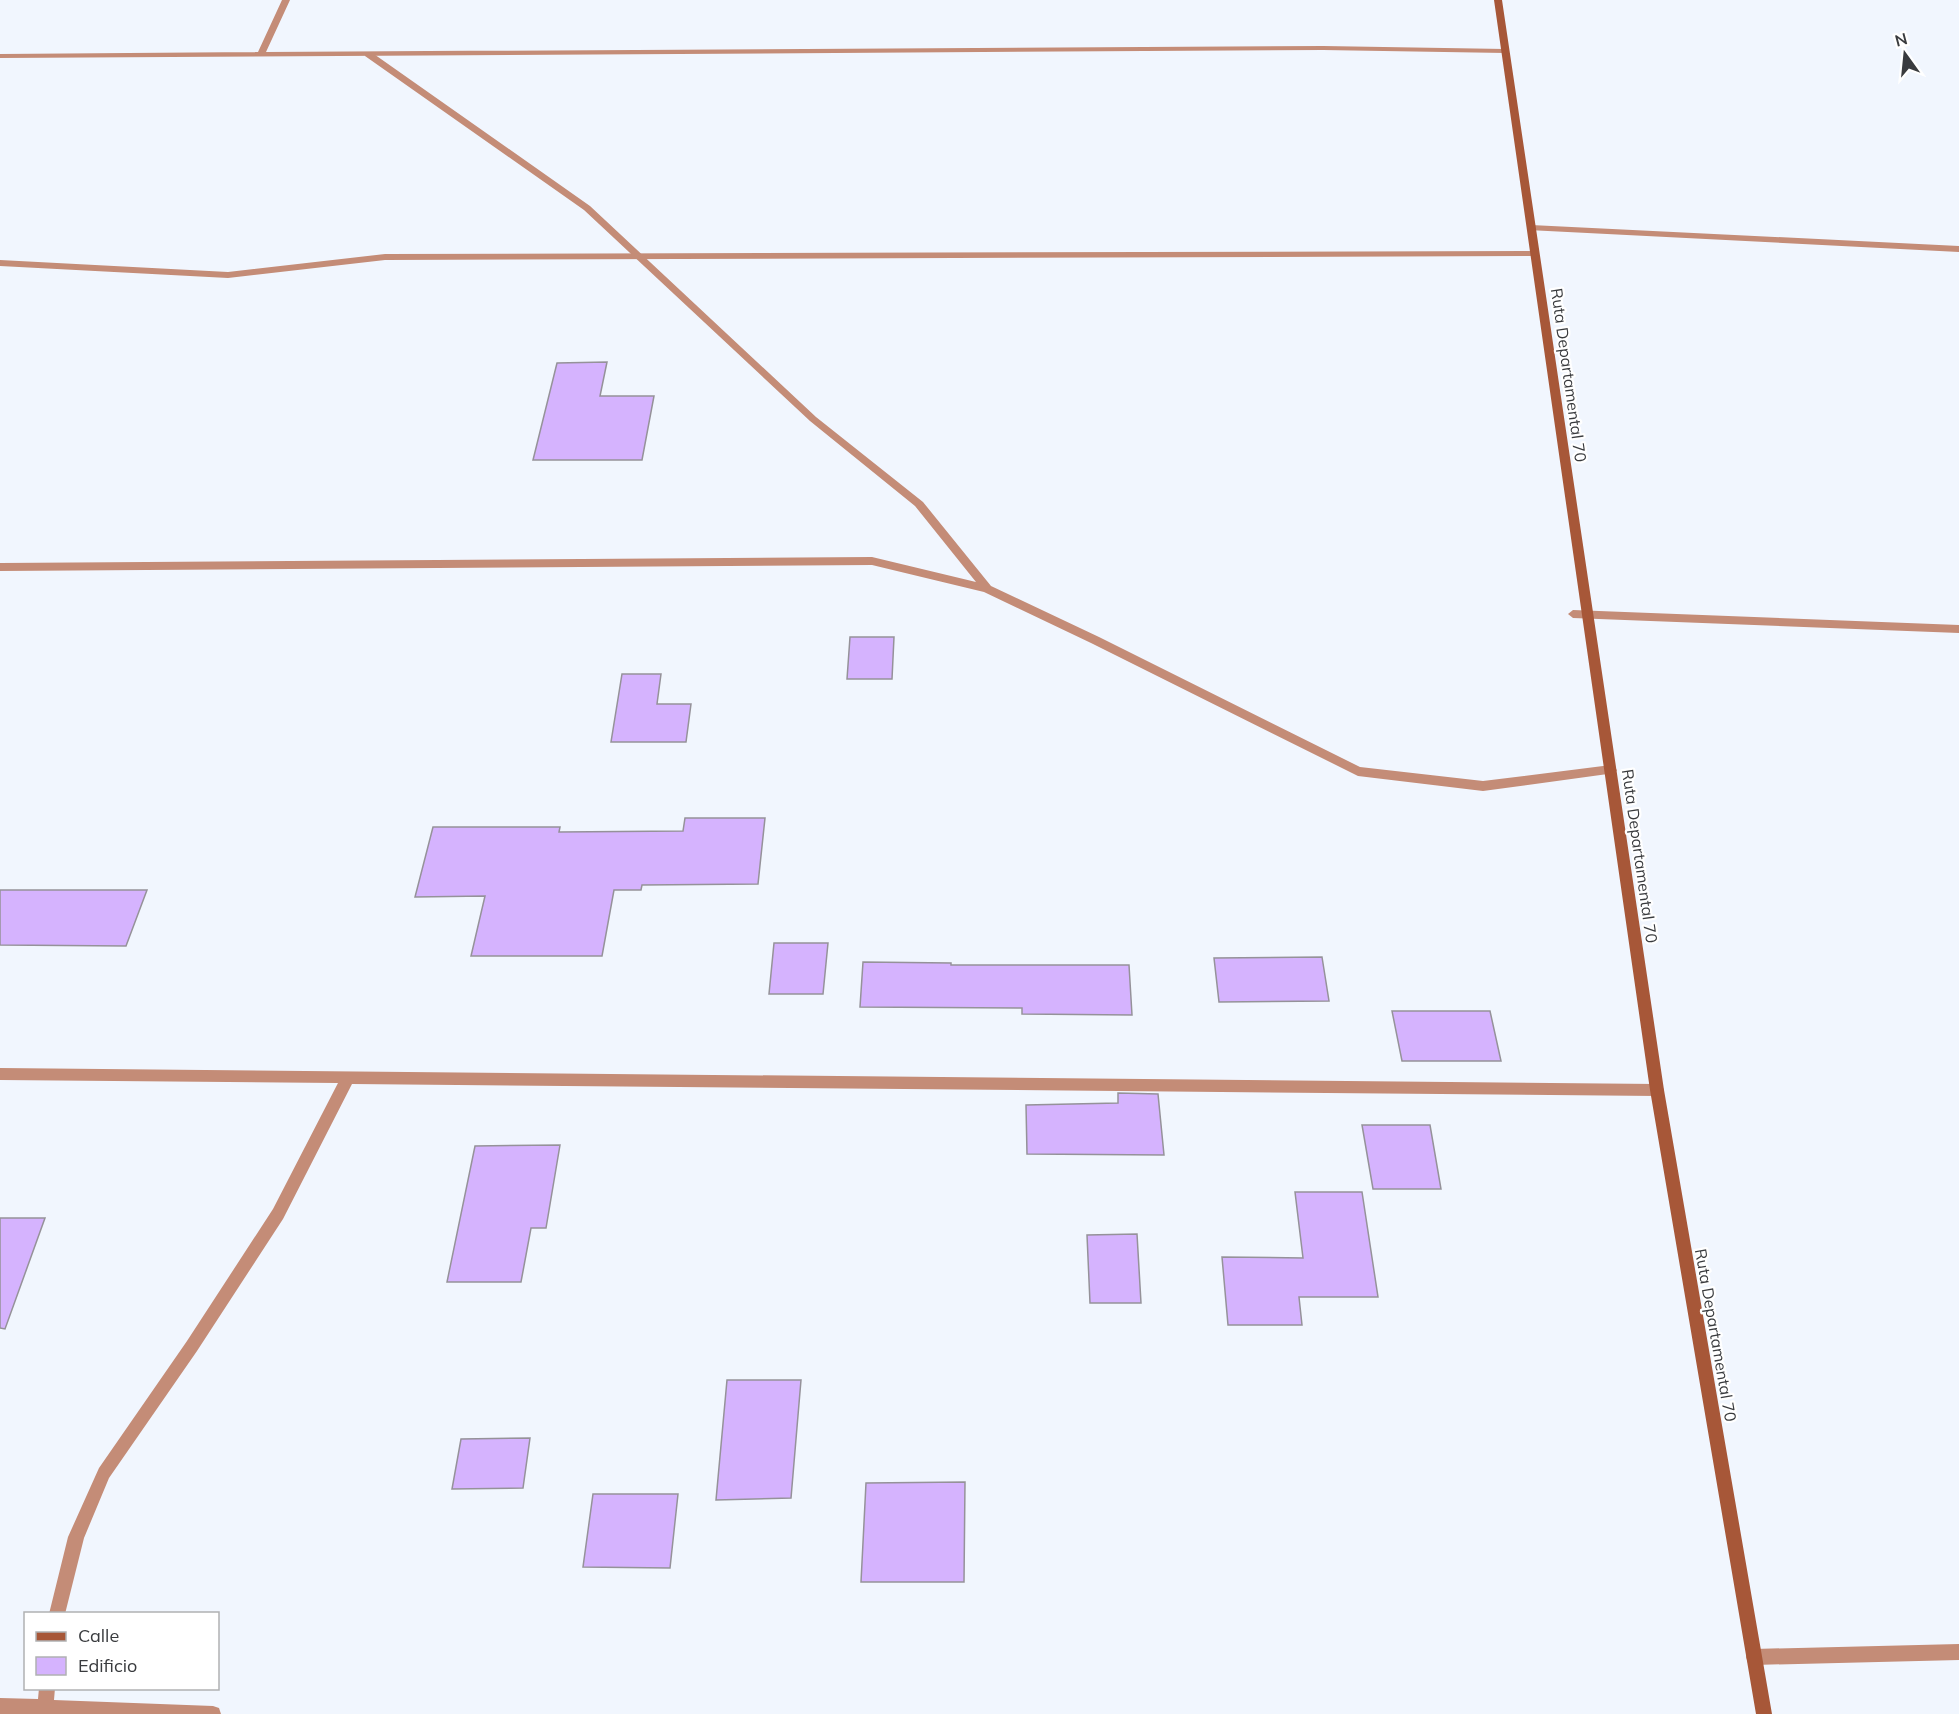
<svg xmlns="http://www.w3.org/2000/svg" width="1959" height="1714" viewBox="0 0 1959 1714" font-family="Mulish,sans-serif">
	<rect width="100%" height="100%" fill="#f1f6fe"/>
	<g fill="#d5b3fe" stroke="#959299" stroke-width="1.5">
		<path d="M607,362L600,396H654L642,460H533L557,363Z"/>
		<path d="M850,637H894L892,679H847Z"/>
		<path d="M622,674H661L657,704H691L686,742H611Z"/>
		<path d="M685,818H765L758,884L642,885L641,890H614L602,956H471L485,896L415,897L433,827H560L559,832L683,831Z"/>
		<path d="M0,890H147L126,946L0,945Z"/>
		<path d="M774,943H828L823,994H769Z"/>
		<path d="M1322,957L1329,1001L1219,1002L1214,958Z"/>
		<path d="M863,962L951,963V965H1129L1132,1015L1022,1014V1008L860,1007Z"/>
		<path d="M1392,1011H1490L1501,1061H1402Z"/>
		<path d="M1118,1093L1158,1094L1164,1155L1027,1154L1026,1105L1118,1103Z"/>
		<path d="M1362,1125H1430L1441,1189H1373Z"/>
		<path d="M560,1145L546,1228H531L521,1282H447L475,1146Z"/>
		<path d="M1295,1192H1362L1378,1297H1299L1302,1325H1228L1222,1257L1303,1258Z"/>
		<path d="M0,1218H45L5,1329L0,1328Z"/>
		<path d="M1137,1234L1141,1303H1090L1087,1235Z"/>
		<path d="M727,1380H801L791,1498L716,1500Z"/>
		<path d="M530,1438L523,1488L452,1489L461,1439Z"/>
		<path d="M965,1482L964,1582H861L866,1483Z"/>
		<path d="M593,1494H678L670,1568L583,1567Z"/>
	</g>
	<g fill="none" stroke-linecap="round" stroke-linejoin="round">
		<g fill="#c48c77" fill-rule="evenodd">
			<path d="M365,52H371L590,206L816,417L923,502L991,586L1099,637L1360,767L1483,781L1611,765L1617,770L1615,773L1483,791L1358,776L1091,643L984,592L872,565L0,571V563L872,557L976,582L915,506L810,421L584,210L365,56Z"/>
			<path d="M1573,610L1959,625V633L1573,618L1568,614Z"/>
		</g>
		<g fill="#c48c77" fill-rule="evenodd">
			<path d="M282,0H290L266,52L1323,46L1505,49L1509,51L1505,53L1323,50L0,58V54L258,52Z"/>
			<path d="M1531,225L1959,246V252L1528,230L1527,228Z"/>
			<path d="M1535,251L1538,252V256L385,260L228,278L0,266V260L228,272L385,254Z"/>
			<path d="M0,1068L1657,1084L1662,1086L1664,1090L1662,1094L1657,1096L352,1084L283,1219L197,1351L109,1478L84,1538L65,1614H49L68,1537L99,1468L187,1341L273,1209L338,1083L0,1080Z"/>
			<path d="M1959,1644V1660L1754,1665L1748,1663L1746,1657L1748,1651L1754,1649Z"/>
			<path d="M39,1688H55L54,1700L213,1706L219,1708L221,1714H0V1698L38,1699Z"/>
		</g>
		<path fill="#a75738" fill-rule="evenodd" d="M1494,0H1502L1664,1090L1772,1714H1756L1650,1090Z"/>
	</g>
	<g text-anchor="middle" stroke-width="4.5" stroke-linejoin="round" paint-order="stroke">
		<g font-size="16" fill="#393b3e" stroke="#fff">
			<text transform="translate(1569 375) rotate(82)" y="6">Ruta Departamental 70</text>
			<text transform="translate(1640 856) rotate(82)" y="6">Ruta Departamental 70</text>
			<text transform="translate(1716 1335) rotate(80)" y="6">Ruta Departamental 70</text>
		</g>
	</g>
	<rect x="24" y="1612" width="195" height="78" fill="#ffffff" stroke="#b0b1b2" stroke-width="1.5"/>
	<rect x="36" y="1632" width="30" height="9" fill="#a75738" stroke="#b0b1b2" stroke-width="1.5"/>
	<text x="78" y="1642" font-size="18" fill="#393b3e">Calle</text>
	<rect x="36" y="1657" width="30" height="18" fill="#d5b3fe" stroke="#b0b1b2" stroke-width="1.5"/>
	<text x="78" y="1672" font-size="18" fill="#393b3e">Edificio</text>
	<g transform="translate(1905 54) rotate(345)" stroke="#ffffff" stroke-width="4.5" paint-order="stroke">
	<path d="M0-4.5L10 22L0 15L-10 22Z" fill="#393b3e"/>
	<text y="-9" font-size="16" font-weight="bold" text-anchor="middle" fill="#393b3e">N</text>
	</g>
</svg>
